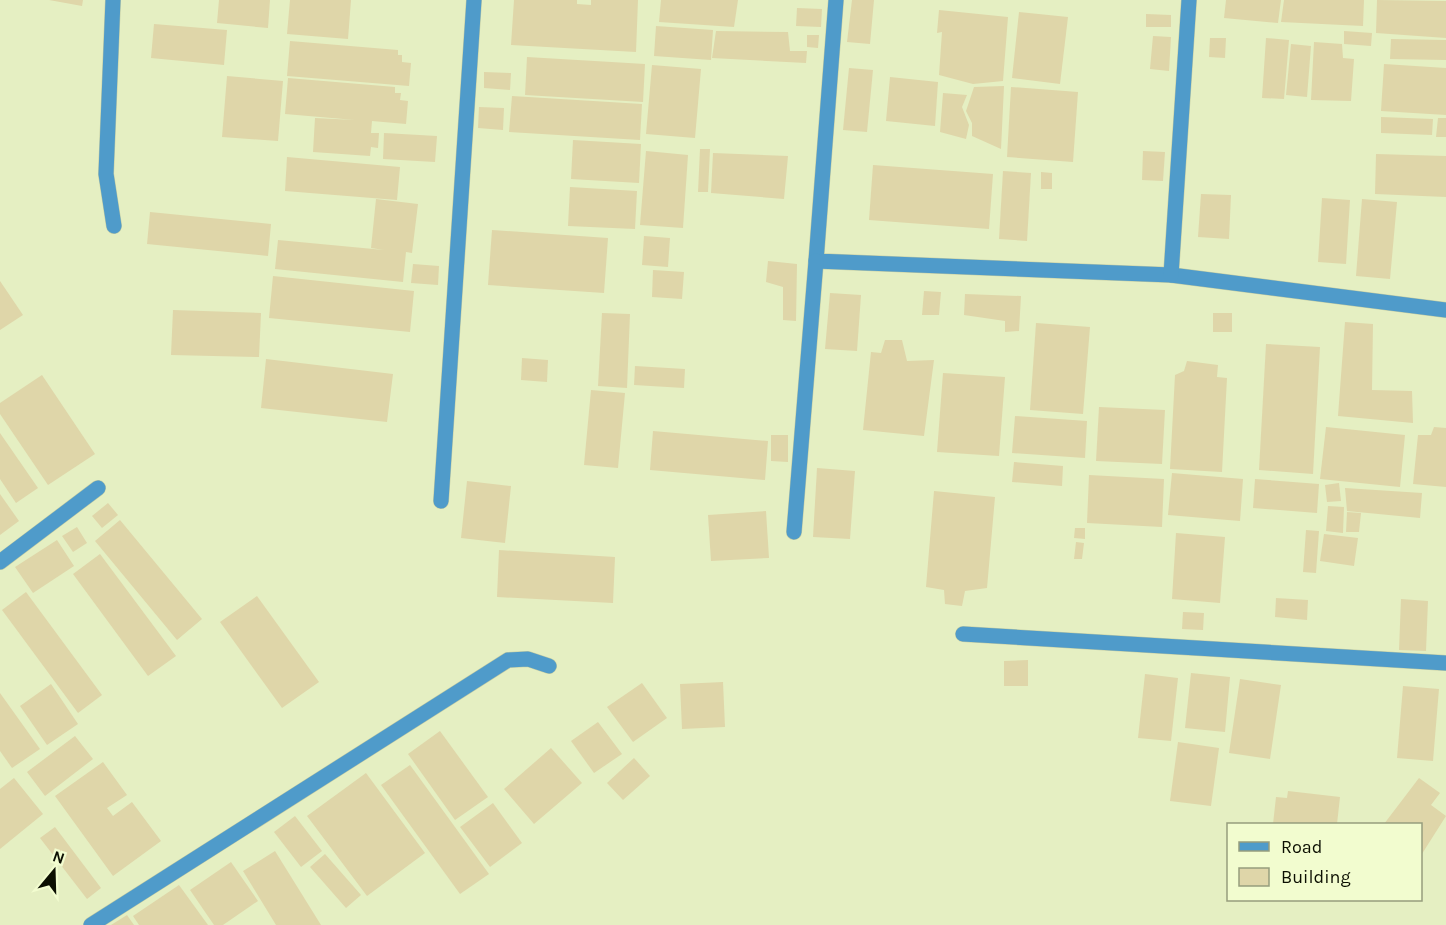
<svg xmlns="http://www.w3.org/2000/svg" width="1446" height="925" viewBox="0 0 1446 925" font-family="Karla,sans-serif">
	<rect width="100%" height="100%" fill="#e5efc2"/>
	<g fill="#dfd6a9">
		<path d="M49,0H83L82,6Z"/>
		<path d="M219,0H270L268,28L217,23Z"/>
		<path d="M290,0H351L348,39L287,34Z"/>
		<path d="M514,0H577V4L591,5V0H638L636,52L511,45Z"/>
		<path d="M661,0H738L734,27L659,22Z"/>
		<path d="M852,0H874L870,44L847,42Z"/>
		<path d="M1226,0H1281L1278,23L1224,18Z"/>
		<path d="M1284,0H1364L1363,26L1281,22Z"/>
		<path d="M1377,0L1446,1V38L1376,33Z"/>
		<path d="M797,8L822,9L821,27L796,26Z"/>
		<path d="M939,10L1008,17L1003,81L973,84L939,75L942,32L937,33Z"/>
		<path d="M1019,12L1068,17L1060,84L1012,78Z"/>
		<path d="M1146,14L1171,15V27H1146Z"/>
		<path d="M154,24L227,30L224,65L151,58Z"/>
		<path d="M656,26L713,30L711,60L654,56Z"/>
		<path d="M716,31L788,32L790,51H807L806,63L712,58Z"/>
		<path d="M1344,31L1372,33L1371,46L1344,44Z"/>
		<path d="M807,35H819L818,48L807,47Z"/>
		<path d="M1153,36L1171,37L1169,71L1150,69Z"/>
		<path d="M1210,38H1226L1225,58L1209,57Z"/>
		<path d="M1266,38L1289,40L1284,99L1262,98Z"/>
		<path d="M1391,39L1446,40V60L1390,59Z"/>
		<path d="M290,41L398,50V55H402V62L411,63L409,86L287,76Z"/>
		<path d="M1314,42L1342,44L1343,58L1354,59L1351,101L1311,100Z"/>
		<path d="M1291,44L1311,46L1307,97L1286,95Z"/>
		<path d="M527,57L645,64L643,102L525,95Z"/>
		<path d="M1384,64L1446,68V115L1381,111Z"/>
		<path d="M652,65L701,69L695,138L646,134Z"/>
		<path d="M849,68L873,70L867,132L843,130Z"/>
		<path d="M484,72L511,73L510,90L484,88Z"/>
		<path d="M227,76L283,81L278,141L222,137Z"/>
		<path d="M890,77L938,82L935,126L886,121Z"/>
		<path d="M288,78L395,87V93H401L400,100L408,101L406,124L372,121L371,133H379L378,148L371,147L370,156L313,152L315,118L355,120L285,114Z"/>
		<path d="M1004,86L1001,149L972,136V123L966,111L974,87Z"/>
		<path d="M1011,87L1078,92L1073,162L1007,157Z"/>
		<path d="M943,93L967,95L962,107L969,125L966,139L940,132Z"/>
		<path d="M512,96L642,104L640,140L509,132Z"/>
		<path d="M479,107L504,108L503,130L478,128Z"/>
		<path d="M1381,117L1433,119L1432,135L1381,133Z"/>
		<path d="M1438,118H1446V137H1436Z"/>
		<path d="M384,133L437,136L435,162L383,159Z"/>
		<path d="M573,140L641,144L639,183L571,179Z"/>
		<path d="M700,149H710L708,192H698Z"/>
		<path d="M646,151L688,155L683,228L640,225Z"/>
		<path d="M1143,151L1165,152L1163,181L1142,180Z"/>
		<path d="M713,153L788,156L784,199L711,193Z"/>
		<path d="M1376,154L1446,156V197L1375,194Z"/>
		<path d="M287,157L400,167L397,200L285,191Z"/>
		<path d="M873,165L993,174L989,229L869,220Z"/>
		<path d="M1003,171L1031,173L1027,241L999,239Z"/>
		<path d="M1041,172L1052,173V189H1041Z"/>
		<path d="M570,187L637,191L635,229L568,226Z"/>
		<path d="M1201,194L1231,195L1229,239L1198,237Z"/>
		<path d="M1322,198L1350,200L1346,264L1318,262Z"/>
		<path d="M376,199L418,204L412,253L406,252L403,282L275,269L278,240L384,250L371,248Z"/>
		<path d="M1362,199L1397,202L1390,279L1356,276Z"/>
		<path d="M150,212L271,224L268,256L147,244Z"/>
		<path d="M492,230L608,238L604,293L488,285Z"/>
		<path d="M644,236L670,238L668,267L642,265Z"/>
		<path d="M768,261L797,264L796,321L783,320V287L766,282Z"/>
		<path d="M413,264L439,266L438,285L411,283Z"/>
		<path d="M653,270L684,272L682,299L652,297Z"/>
		<path d="M273,276L414,291L410,332L269,318Z"/>
		<path d="M0,281L23,315L0,330Z"/>
		<path d="M924,291L941,292L939,315H922Z"/>
		<path d="M830,293L861,295L857,351L825,349Z"/>
		<path d="M965,294L1021,296L1019,331L1005,332V321L964,315Z"/>
		<path d="M173,310L261,313L259,357L171,355Z"/>
		<path d="M602,313L630,314L627,388L598,386Z"/>
		<rect x="1213" y="313" width="19" height="19"/>
		<path d="M1345,322L1373,324L1372,390L1412,391L1413,423L1338,416Z"/>
		<path d="M1036,323L1090,327L1083,414L1030,410Z"/>
		<path d="M885,340H902L907,361L934,360L924,436L863,430L871,352L881,353Z"/>
		<path d="M1266,344L1320,347L1313,474L1259,470Z"/>
		<path d="M522,358L548,360L547,382L521,380Z"/>
		<path d="M266,359L393,374L387,422L261,408Z"/>
		<path d="M1187,361L1218,365L1217,377L1227,378L1222,472L1170,469L1175,375L1184,371Z"/>
		<path d="M635,366L685,369L684,388L634,385Z"/>
		<path d="M943,373L1005,377L999,456L937,452Z"/>
		<path d="M42,375L95,454L48,485L0,414V403Z"/>
		<path d="M591,390L625,393L618,468L584,465Z"/>
		<path d="M1099,407L1165,410L1162,464L1096,461Z"/>
		<path d="M1015,416L1087,421L1085,458L1012,453Z"/>
		<path d="M1326,427L1405,435L1400,487L1320,479Z"/>
		<path d="M1434,427L1446,428V487L1413,484L1418,435H1431Z"/>
		<path d="M653,431L768,441L765,480L650,470Z"/>
		<path d="M0,433L38,488L16,503L0,479Z"/>
		<path d="M771,435H788V462L771,461Z"/>
		<path d="M1014,462L1063,466L1062,486L1012,482Z"/>
		<path d="M817,468L855,471L850,539L813,537Z"/>
		<path d="M1172,473L1243,479L1240,521L1168,515Z"/>
		<path d="M1089,475L1164,479L1162,527L1087,523Z"/>
		<path d="M1255,479L1319,484L1317,513L1253,508Z"/>
		<path d="M467,481L511,486L505,543L461,538Z"/>
		<path d="M1339,483L1341,501L1327,502L1325,485Z"/>
		<path d="M1345,488L1422,493L1420,518L1347,511Z"/>
		<path d="M934,491L995,497L987,588L965,591L962,606L945,604L944,590L926,587Z"/>
		<path d="M0,494L19,521L0,535Z"/>
		<path d="M108,503L118,515L102,528L92,516Z"/>
		<path d="M1328,506L1344,507L1343,533L1326,531Z"/>
		<path d="M766,511L769,558L711,561L708,515Z"/>
		<path d="M1347,512L1361,513L1359,532H1346Z"/>
		<path d="M120,520L202,619L177,640L95,541Z"/>
		<path d="M77,527L87,543L73,552L62,536Z"/>
		<path d="M1075,528H1085V539L1074,538Z"/>
		<path d="M1306,530L1319,531L1316,573L1303,572Z"/>
		<path d="M1176,533L1225,537L1220,603L1172,599Z"/>
		<path d="M1324,534L1358,538L1354,566L1320,561Z"/>
		<path d="M57,540L74,566L33,593L15,567Z"/>
		<path d="M1076,542L1084,543L1082,559H1074Z"/>
		<path d="M499,550L615,557L613,603L497,597Z"/>
		<path d="M100,554L176,656L148,676L73,574Z"/>
		<path d="M26,592L102,695L78,713L2,610Z"/>
		<path d="M257,596L319,682L282,708L220,622Z"/>
		<path d="M1276,598L1308,600L1307,620L1275,617Z"/>
		<path d="M1401,599L1428,601L1426,651L1399,650Z"/>
		<path d="M1183,612L1204,613L1203,630L1182,629Z"/>
		<path d="M1028,660V686H1004V661Z"/>
		<path d="M1191,673L1230,677L1225,732L1185,728Z"/>
		<path d="M1145,674L1178,678L1171,741L1138,738Z"/>
		<path d="M1240,679L1281,685L1270,759L1229,753Z"/>
		<path d="M723,682L725,727L682,729L680,684Z"/>
		<path d="M642,683L667,718L633,742L607,707Z"/>
		<path d="M51,684L78,724L47,745L20,706Z"/>
		<path d="M1403,686L1439,689L1433,761L1397,758Z"/>
		<path d="M0,693L40,749L12,768L0,751Z"/>
		<path d="M598,722L622,754L594,773L571,741Z"/>
		<path d="M440,731L488,797L455,820L408,754Z"/>
		<path d="M75,736L93,759L45,796L27,772Z"/>
		<path d="M1178,742L1219,748L1211,806L1170,801Z"/>
		<path d="M551,748L582,783L534,824L504,789Z"/>
		<path d="M634,758L650,776L623,800L607,783Z"/>
		<path d="M103,762L127,795L107,808L113,816L132,802L161,841L113,876L55,796Z"/>
		<path d="M410,765L489,874L460,894L381,785Z"/>
		<path d="M366,773L425,853L367,896L307,816Z"/>
		<path d="M14,778L43,814L0,849V789Z"/>
		<path d="M1419,778L1440,793L1431,805L1446,816L1420,857V824H1384Z"/>
		<path d="M1288,791L1340,797L1337,824H1273L1276,797L1287,798Z"/>
		<path d="M493,803L522,843L490,867L460,827Z"/>
		<path d="M295,816L322,851L301,867L274,832Z"/>
		<path d="M55,827L101,888L87,899L40,838Z"/>
		<path d="M275,851L321,925H276L243,871Z"/>
		<path d="M325,854L361,895L346,908L310,867Z"/>
		<path d="M231,862L258,901L223,925H214L190,890Z"/>
		<path d="M179,885L208,925H139L133,916Z"/>
		<path d="M127,915L134,925H111Z"/>
	</g>
	<g fill="none" stroke-linecap="round" stroke-linejoin="round">
		<defs>
			<g id="minor">
				<path d="M113,0L106,174L114,226"/>
				<path d="M836,0L816,261L1171,275L1446,310"/>
				<path d="M1171,275L1189,0"/>
				<path d="M441,501L474,0"/>
				<path d="M794,532L816,261"/>
				<path d="M0,562L98,488"/>
				<path d="M963,634L1446,663"/>
				<path d="M91,925L508,660L528,659L549,666"/>
			</g>
		</defs>
		<use href="#minor" stroke="#c2cba3" stroke-width="16"/>
		<use href="#minor" stroke="#4f9bca" stroke-width="15"/>
	</g>
	<rect x="1227" y="823" width="195" height="78" fill="#f2fccf" stroke="#969d7d" stroke-width="1.5"/>
	<rect x="1239" y="842" width="30" height="9" fill="#4f9bca" stroke="#969d7d" stroke-width="1.5"/>
	<text x="1281" y="853" font-size="18" fill="#0c0f02">Road</text>
	<rect x="1239" y="868" width="30" height="18" fill="#dfd6a9" stroke="#969d7d" stroke-width="1.5"/>
	<text x="1281" y="883" font-size="18" fill="#0c0f02">Building</text>
	<g transform="translate(54 871) rotate(19)" stroke="#f2fccf" stroke-width="4.5" paint-order="stroke">
	<path d="M0-4.5L10 22L0 15L-10 22Z" fill="#0c0f02"/>
	<text y="-9" font-size="16" font-weight="bold" text-anchor="middle" fill="#0c0f02">N</text>
	</g>
</svg>
